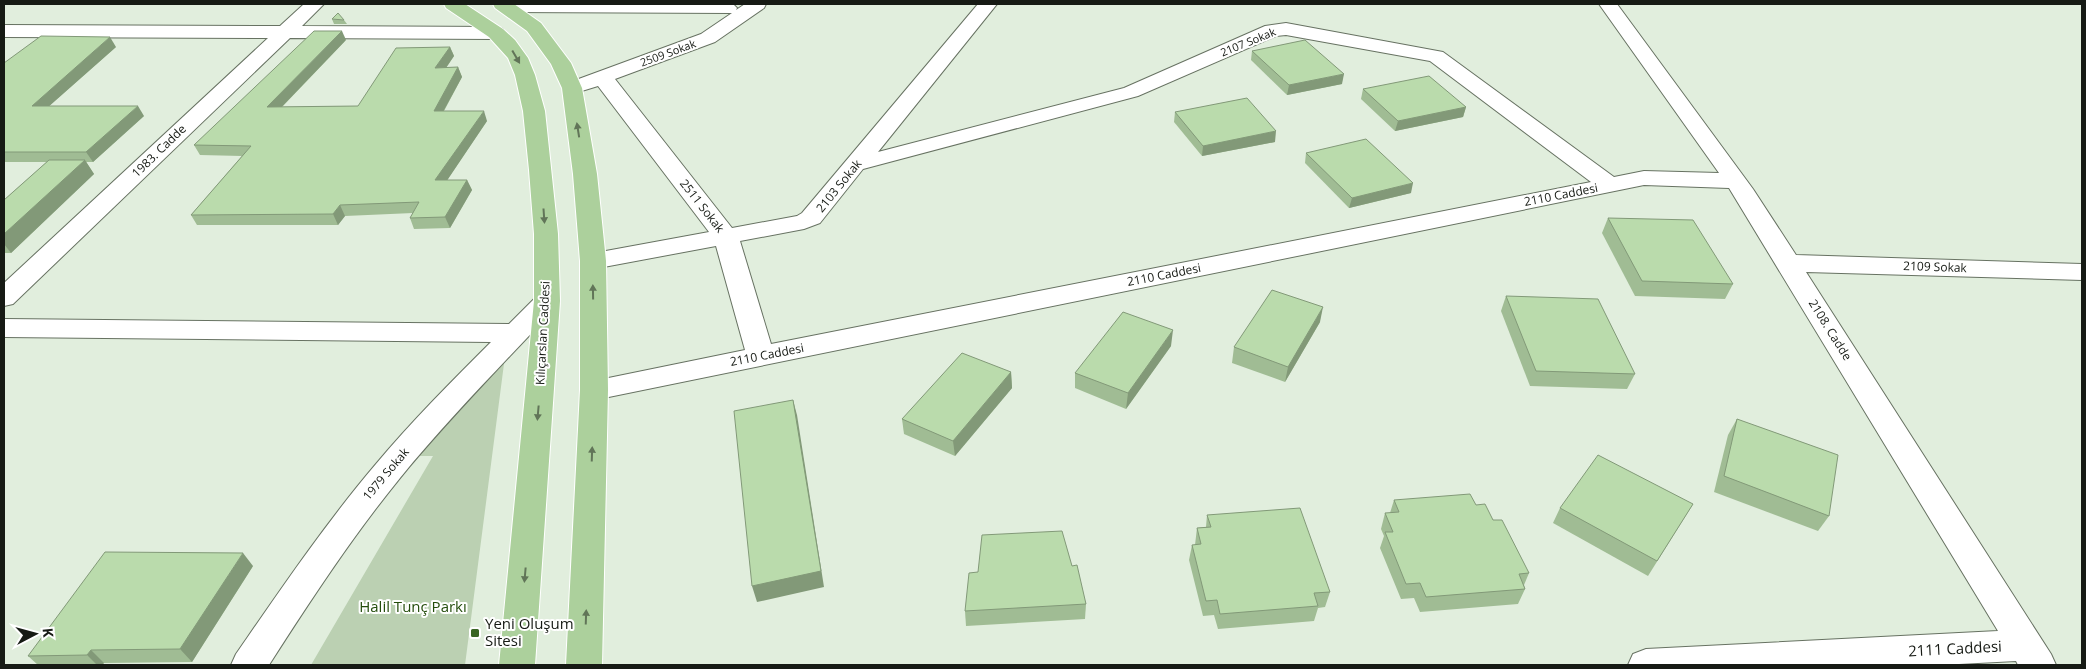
<svg xmlns="http://www.w3.org/2000/svg" width="2086" height="669" viewBox="0 0 2086 669" font-family="'Open Sans',sans-serif">
	<rect width="100%" height="100%" fill="#e1eedd"/>
	<path fill="#bbd0b2" d="M505,356L465,665H311L433,456H415Z"/>
	<g fill="none" stroke-linecap="round" stroke-linejoin="round">
		<defs>
			<g id="minor">
				<path d="M304,4H324L302,26L496,27L503,29L506,33L503,37L496,39L290,38L13,304L4,306V283L268,38L4,37V25L280,26Z"/>
				<path d="M498,4H733L737,8L736,10L745,4H766L764,8L715,42L615,79L732,228L797,216L802,213L978,4H997L878,152L1124,88L1265,26L1286,23L1443,52L1614,177L1644,171L1719,173L1599,4H1617L1753,189L1796,255L2082,264V280L1806,272L2051,654L2056,665H2018L2016,661L1940,665H1628L1633,654L1646,649L1998,631L1729,188L1644,185L594,400L584,397L580,390L584,383L745,350L716,246L593,269L584,267L580,261L584,255L709,232L598,86L572,94L565,92L562,88L565,84L701,34L732,13L506,12L499,10L497,6ZM1286,35L1430,61L1591,182L771,344L740,241L804,229L820,223L863,169L1138,96L1276,36Z"/>
				<path d="M547,292L556,295L560,301L556,307C504,363 449,418 400,478C352,537 310,601 269,665H231L236,654C281,589 325,524 376,464C412,421 452,381 491,342L4,337V319L509,324L538,295Z"/>
			</g>
			<g id="major">
				<path d="M444,4H465L503,29L515,40L528,58L535,75L545,111L558,234L560,301L535,665H499L534,301V234L529,170L523,111L515,75L508,58L489,37L446,8Z"/>
				<path d="M493,4H514L541,23L571,63L582,88L597,174L606,261L608,390L602,665H566L580,390V261L573,174L562,88L551,64L527,31L495,8Z"/>
			</g>
		</defs>
		<use href="#minor" stroke="#677262" stroke-width="2"/>
		<use href="#major" stroke="#fff" stroke-width="2"/>
		<use href="#minor" fill="#fff" fill-rule="evenodd"/>
		<use href="#major" fill="#acd09c" fill-rule="evenodd"/>
	</g>
	<g fill="#a0bc94">
		<path d="M332,19L344,20L347,24H334Z"/>
		<path d="M346,40L282,107L358,106L450,47L454,56L446,68L458,67L462,77L444,111L487,121L447,180H467L472,190L450,228L414,229L410,218L413,213L345,216L338,225H197L191,215L242,156L200,155L194,145Z"/>
		<path d="M116,47L49,106L144,116L93,162H86L94,174L11,253H4V200L47,162H4V63Z"/>
		<path d="M1252,51L1342,84L1287,95L1251,60Z"/>
		<path d="M1363,89L1466,107L1463,117L1395,131L1361,99Z"/>
		<path d="M1175,112L1275,142L1202,156L1174,122Z"/>
		<path d="M1306,153L1411,193L1349,208L1305,163Z"/>
		<path d="M1608,218L1733,284L1725,299L1635,296L1602,233Z"/>
		<path d="M1506,296L1635,374L1627,389L1530,386L1501,311Z"/>
		<path d="M1320,322L1285,382L1232,363L1234,347Z"/>
		<path d="M1171,346L1126,409L1075,388V373Z"/>
		<path d="M1011,372L1012,388L955,456L904,434L902,419Z"/>
		<path d="M1737,419L1829,516L1818,531L1714,492L1728,435Z"/>
		<path d="M1394,500L1476,505L1493,520L1529,573L1524,585L1525,589L1518,604L1420,612L1414,598L1401,599L1380,548L1384,536L1381,529L1385,513H1390Z"/>
		<path d="M1693,504L1648,576L1553,523L1560,508Z"/>
		<path d="M1207,515L1330,592L1325,607L1318,608L1314,621L1218,629L1214,615L1203,616L1189,560L1192,545H1195L1197,528L1206,527Z"/>
		<path d="M253,566L192,662L104,663L102,665H38L28,656Z"/>
		<path d="M1072,566L1086,604L1085,619L966,626L965,611Z"/>
	</g>
	<g fill="#829978">
		<path d="M342,31L346,40L272,117L267,107Z"/>
		<path d="M110,37L116,47L38,116L32,106Z"/>
		<path d="M450,47L454,56L439,78L435,68Z"/>
		<path d="M458,67L462,77L438,121L434,111Z"/>
		<path d="M1344,74L1342,84L1287,95L1289,85Z"/>
		<path d="M138,106L144,116L93,162L86,152Z"/>
		<path d="M1466,107L1463,117L1395,131L1398,121Z"/>
		<path d="M484,111L487,121L440,191L435,180Z"/>
		<path d="M1276,131L1275,142L1202,156L1203,146Z"/>
		<path d="M85,160L94,174L11,253L4,244V234Z"/>
		<path d="M467,180L472,190L450,228L445,217Z"/>
		<path d="M1413,183L1411,193L1349,208L1352,198Z"/>
		<path d="M340,205L345,216L338,225L333,214Z"/>
		<path d="M1323,307L1320,322L1285,382L1288,367Z"/>
		<path d="M1173,330L1171,346L1126,409L1128,393Z"/>
		<path d="M1011,372L1012,388L955,456L953,441Z"/>
		<path d="M793,400L797,415L824,587L757,602L752,586Z"/>
		<path d="M243,553L253,566L192,662L180,649Z"/>
		<path d="M91,650L104,663L102,665H97L87,655Z"/>
	</g>
	<g fill="#badbac" stroke="#829978">
		<path d="M338,13L344,20L332,19Z"/>
		<path d="M314,31H342L267,107L358,106L396,48L450,47L435,68L458,67L434,111H484L435,180H467L445,217L410,218L419,202L340,205L333,214L191,215L251,146L194,145Z"/>
		<path d="M41,36L110,37L32,106H138L86,152H4V63Z"/>
		<path d="M1305,40L1344,74L1289,85L1252,51Z"/>
		<path d="M1429,76L1466,107L1398,121L1363,89Z"/>
		<path d="M1247,98L1276,131L1203,146L1175,112Z"/>
		<path d="M1366,139L1413,183L1352,198L1306,153Z"/>
		<path d="M49,160H85L4,234V200Z"/>
		<path d="M1608,218L1693,220L1733,284L1642,281Z"/>
		<path d="M1272,290L1323,307L1288,367L1234,347Z"/>
		<path d="M1506,296L1598,299L1635,374L1536,371Z"/>
		<path d="M1123,312L1173,330L1128,393L1075,373Z"/>
		<path d="M962,353L1011,372L953,441L902,419Z"/>
		<path d="M793,400L821,571L752,586L734,411Z"/>
		<path d="M1737,419L1838,455L1829,516L1724,476Z"/>
		<path d="M1598,455L1693,504L1657,561L1560,508Z"/>
		<path d="M1470,494L1476,505L1485,504L1493,520H1502L1529,573L1519,574L1525,589L1426,597L1420,583L1406,584L1385,532H1393L1385,513L1399,512L1394,500Z"/>
		<path d="M1300,508L1330,592L1314,593L1318,606L1220,614L1217,600L1206,601L1192,545L1201,544L1197,528L1211,527L1207,515Z"/>
		<path d="M1062,531L1072,566L1077,565L1086,604L965,611L969,573L978,572L982,535Z"/>
		<path d="M105,552L243,553L180,649L91,650L87,655L28,656Z"/>
	</g>
	<defs><path id="oneway-solid" d="M-6-.8H1V-3.2L6.5 0L1 3.2V.8H-6Z" transform="scale(1.25)"/></defs>
	<g fill="#617558">
		<use href="#oneway-solid" transform="translate(516 57) rotate(60)"/>
		<use href="#oneway-solid" transform="translate(578 130) rotate(-99)"/>
		<use href="#oneway-solid" transform="translate(544 216) rotate(86)"/>
		<use href="#oneway-solid" transform="translate(593 292) rotate(-91)"/>
		<use href="#oneway-solid" transform="translate(538 413) rotate(95)"/>
		<use href="#oneway-solid" transform="translate(592 454) rotate(-88)"/>
		<use href="#oneway-solid" transform="translate(525 575) rotate(95)"/>
		<use href="#oneway-solid" transform="translate(586 617) rotate(-88)"/>
	</g>
	<rect fill="#396523" stroke="#fff" stroke-width="2" x="470" y="628" width="10" height="10" rx="2.5"/>
	<g text-anchor="middle" stroke-width="4" stroke-linejoin="round" paint-order="stroke">
		<g font-size="11" fill="#161a14" stroke="#fff">
			<text transform="translate(1248 42) rotate(-22)" y="4">2107 Sokak</text>
			<text transform="translate(668 53) rotate(-20)" y="4">2509 Sokak</text>
		</g>
		<g font-size="12" fill="#161a14" stroke="#fff">
			<text transform="translate(159 151) rotate(-44)" y="4">1983. Cadde</text>
			<text transform="translate(839 186) rotate(-51)" y="4">2103 Sokak</text>
			<text transform="translate(1561 195) rotate(-11)" y="4">2110 Caddesi</text>
			<text transform="translate(702 206) rotate(52)" y="4">2511 Sokak</text>
			<text transform="translate(1935 267) rotate(2)" y="4">2109 Sokak</text>
			<text transform="translate(1164 275) rotate(-11)" y="4">2110 Caddesi</text>
			<text transform="translate(1830 330) rotate(58)" y="4">2108. Cadde</text>
			<text transform="translate(543 333) rotate(-87)" y="4">Kılıçarslan Caddesi</text>
			<text transform="translate(767 355) rotate(-11)" y="4">2110 Caddesi</text>
			<text transform="translate(386 474) rotate(-50)" y="4">1979 Sokak</text>
		</g>
		<g font-size="15" fill="#244d0c" stroke="#fff">
			<text x="413" y="612">Halil Tunç Parkı</text>
		</g>
		<g font-size="15" fill="#161a14" stroke="#fff" text-anchor="start">
			<text x="485" y="629">Yeni Oluşum<tspan x="485" dy="17">Sitesi</tspan></text>
		</g>
		<g font-size="15" fill="#161a14" stroke="#fff">
			<text transform="translate(1955 649) rotate(-3)" y="5">2111 Caddesi</text>
		</g>
	</g>
	<rect width="2086" height="669" fill="none" stroke="#161a14" stroke-width="10"/>
	<g transform="translate(35 634) rotate(84)" stroke="#ffffff" stroke-width="4" paint-order="stroke">
	<path d="M0-4L9 19L0 12L-9 19Z" fill="#161a14"/>
	<text y="-8" font-size="14" font-weight="bold" text-anchor="middle" fill="#161a14">K</text>
	</g>
</svg>
